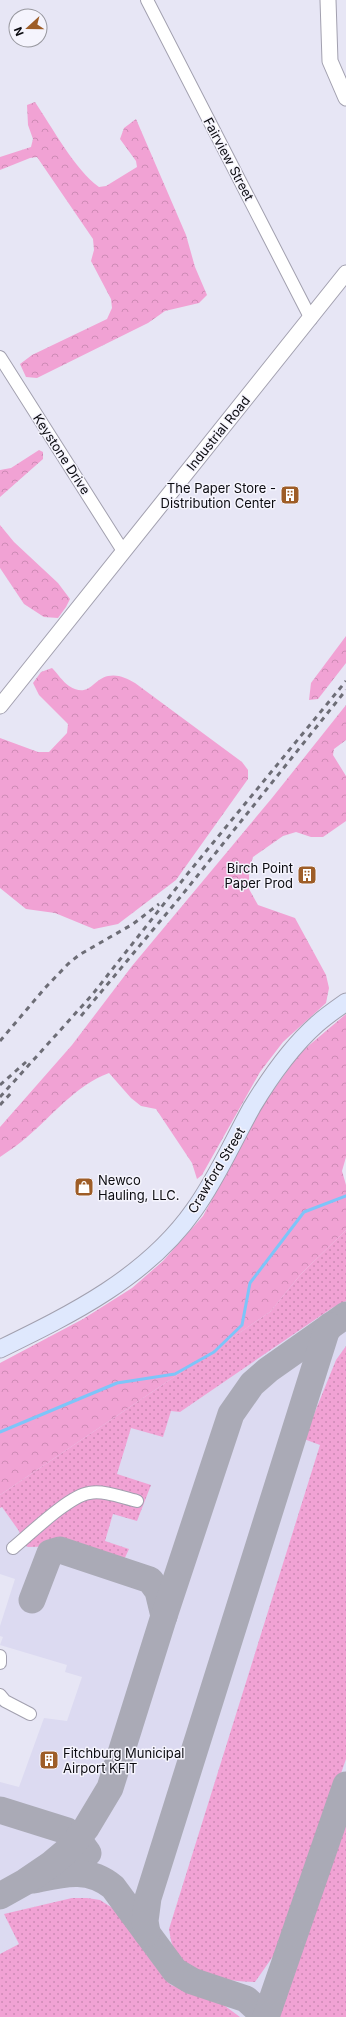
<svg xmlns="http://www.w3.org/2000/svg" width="346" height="2017" viewBox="0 0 346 2017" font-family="Inter,sans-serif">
	<defs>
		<pattern id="green-dots" width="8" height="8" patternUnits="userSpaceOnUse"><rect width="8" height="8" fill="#f1a2d4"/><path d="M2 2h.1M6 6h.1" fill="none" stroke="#cd8ab5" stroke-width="1.8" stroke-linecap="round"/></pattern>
		<pattern id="forest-crowns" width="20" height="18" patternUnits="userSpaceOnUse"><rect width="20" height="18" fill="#f1a2d4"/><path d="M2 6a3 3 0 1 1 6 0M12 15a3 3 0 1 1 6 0" fill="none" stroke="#cd8ab5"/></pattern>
	</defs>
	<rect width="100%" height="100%" fill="#e7e6f5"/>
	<path fill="#dcdaf1" d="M346,1245V2017H0V1782L19,1787L44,1718L67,1721L82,1677L65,1672L67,1665L0,1645L3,1637L0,1636V1626L15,1579L0,1574V1495Z"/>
	<g fill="url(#green-dots)">
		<path d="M346,1230V1301L332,1308L180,1412L171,1411L163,1437L131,1428L117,1474L151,1485L137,1521L113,1514L105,1541L129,1549L122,1564L66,1546L28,1547L24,1545L19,1531L2,1507L0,1508V1495L270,1312L301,1274Z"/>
		<path d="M346,1346V1759L304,1880L276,1952L255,1982C226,1981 188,1977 173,1947C171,1942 170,1935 169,1929L320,1445L304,1439L336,1360Z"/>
		<path d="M346,1817V2017H274L324,1874Z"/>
		<path d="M72,1898H87L100,1900L114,1909L143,1947L163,1977L171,1985L221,2003L240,2017H0V1954L19,1944L4,1914Z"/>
	</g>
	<g fill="url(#forest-crowns)">
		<path d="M35,102C52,127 75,170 99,187L106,186L137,167L136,161L120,139L124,128L136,119L186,235L195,267L207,295L199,303L165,311L148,323L37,378L26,377L20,364L32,355L107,319L112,308L111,299L91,261L94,250L93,239L37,157L30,158L0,170V157L31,147L33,139L28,125L27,105Z"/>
		<path d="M39,450L43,452V459L0,497V470L11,468Z"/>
		<path d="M0,525L14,542L58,583L70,599L66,607L58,618L44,617L24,604L0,568Z"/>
		<path d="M346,636V663L318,699L309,700L311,683Z"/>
		<path d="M52,668C57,673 63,682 69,686C89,699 93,679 108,676C118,674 126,678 135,683L242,762L248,770V779L176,880L118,924L94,929L55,913L26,909L0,888V738L38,752H49L67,733L68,724L39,695L33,683L41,672Z"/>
		<path d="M346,705V740L334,749L333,755L346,776V821L323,837H311L296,832L283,836L253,857L249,870V889L258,905L295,918L326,975L329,988L326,1003L283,1042L260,1072L202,1175L197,1179L192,1163L156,1109L141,1106L131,1098L109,1073C76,1085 53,1115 27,1137C19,1144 9,1151 0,1157V1127L72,1045L132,966L272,798Z"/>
		<path d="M346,1014V1157L342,1171L346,1185V1230L301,1274L270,1312L0,1495V1363L83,1319L132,1288L163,1261L203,1216L264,1103L300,1053Z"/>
	</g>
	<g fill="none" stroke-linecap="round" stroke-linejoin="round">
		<path stroke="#7dc5f9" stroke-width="3" d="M0,1432L117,1383L175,1374L214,1352L242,1325L250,1283L304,1212L346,1196"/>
		<g stroke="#aaaab6" stroke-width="27">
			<path d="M32,1600L50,1553L60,1550L150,1580L158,1591L164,1616"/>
			<path d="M0,1810L67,1831L78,1839L88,1853"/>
			<path d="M33,1880C62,1874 88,1866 113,1887L175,1971L192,1981L246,1999L258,2010L261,2017"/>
			<path d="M0,1896L25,1882L50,1865L69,1849L86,1828L110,1788L164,1616L231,1414L252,1384L268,1370L346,1315"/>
			<path d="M147,1933L145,1921L148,1898L326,1332L330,1326"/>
			<path d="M266,2017L346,1785"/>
		</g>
		<defs>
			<g id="minor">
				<path d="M147,0L311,319"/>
				<path d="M0,357L123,551"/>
				<path d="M13,1548C30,1534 69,1496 89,1493C105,1490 123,1498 137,1501"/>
				<path d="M0,1656V1663"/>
				<path d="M0,1695L5,1701L30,1714"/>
			</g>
			<g id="tertiary">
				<path d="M328,0L330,61L346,98"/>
				<path d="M0,706L346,273"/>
			</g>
			<path id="secondary" d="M0,1349C72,1314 147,1277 194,1210C217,1178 233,1141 252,1107C270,1077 291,1047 317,1024C326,1016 336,1009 346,1002"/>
		</defs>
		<use href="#minor" stroke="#a2a0af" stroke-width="14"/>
		<use href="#tertiary" stroke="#a2a0af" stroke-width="17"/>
		<use href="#secondary" stroke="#a2a0af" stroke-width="19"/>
		<use href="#minor" stroke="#fff" stroke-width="12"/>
		<use href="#tertiary" stroke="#fff" stroke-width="15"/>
		<use href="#secondary" stroke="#dfe8fd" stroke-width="17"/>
		<g stroke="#6d6d76" stroke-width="3" stroke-dasharray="5 5" stroke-linecap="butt">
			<path d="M81,1016L182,895L346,690"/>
			<path d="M0,1041L45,988L68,964L79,955L133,924L159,904"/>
			<path d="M0,1085L26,1062"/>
			<path d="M0,1097L92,995L189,872L346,681"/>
			<path d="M0,1105L11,1093"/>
		</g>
	</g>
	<defs>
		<symbol id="building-square" viewBox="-11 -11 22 22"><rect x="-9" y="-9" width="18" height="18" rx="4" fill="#9e5d27" stroke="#f5f4fd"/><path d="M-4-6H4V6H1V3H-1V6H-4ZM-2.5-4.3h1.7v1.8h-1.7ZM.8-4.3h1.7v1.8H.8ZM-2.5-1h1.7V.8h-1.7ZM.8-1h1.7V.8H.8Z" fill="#fff"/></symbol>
		<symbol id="shop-square" viewBox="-11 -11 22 22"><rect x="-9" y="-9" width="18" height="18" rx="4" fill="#9e5d27" stroke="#f5f4fd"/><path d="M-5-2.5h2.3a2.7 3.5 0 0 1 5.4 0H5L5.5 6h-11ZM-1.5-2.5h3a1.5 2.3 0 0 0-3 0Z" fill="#fff"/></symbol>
	</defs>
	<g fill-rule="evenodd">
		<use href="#building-square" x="279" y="484" width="22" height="22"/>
		<use href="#building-square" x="296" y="864" width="22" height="22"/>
		<use href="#shop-square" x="73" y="1176" width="22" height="22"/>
		<use href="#building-square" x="38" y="1749" width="22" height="22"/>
	</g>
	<g text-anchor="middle" stroke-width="3" stroke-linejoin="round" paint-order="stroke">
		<g font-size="13" fill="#0b0b10" stroke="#f5f4fd">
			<text transform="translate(229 159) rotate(62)" y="5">Fairview Street</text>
			<text transform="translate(218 433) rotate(-51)" y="5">Industrial Road</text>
			<text transform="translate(62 454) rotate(57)" y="5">Keystone Drive</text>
			<text transform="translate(216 1170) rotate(-59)" y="5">Crawford Street</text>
		</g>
		<g font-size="13" fill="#0b0b10" stroke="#f5f4fd" text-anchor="end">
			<text x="276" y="493">The Paper Store -<tspan x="276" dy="15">Distribution Center</tspan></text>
			<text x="293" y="873">Birch Point<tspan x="293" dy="15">Paper Prod</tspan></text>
			<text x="98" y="1185" text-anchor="start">Newco<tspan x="98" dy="15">Hauling, LLC.</tspan></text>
			<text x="63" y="1758" text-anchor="start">Fitchburg Municipal<tspan x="63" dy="15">Airport KFIT</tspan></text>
		</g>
	</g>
	<g transform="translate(28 28) rotate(249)"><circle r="19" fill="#f5f4fd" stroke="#97979e"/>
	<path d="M0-3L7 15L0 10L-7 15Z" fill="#9e5d27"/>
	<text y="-6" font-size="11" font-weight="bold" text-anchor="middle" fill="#0b0b10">N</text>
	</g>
</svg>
